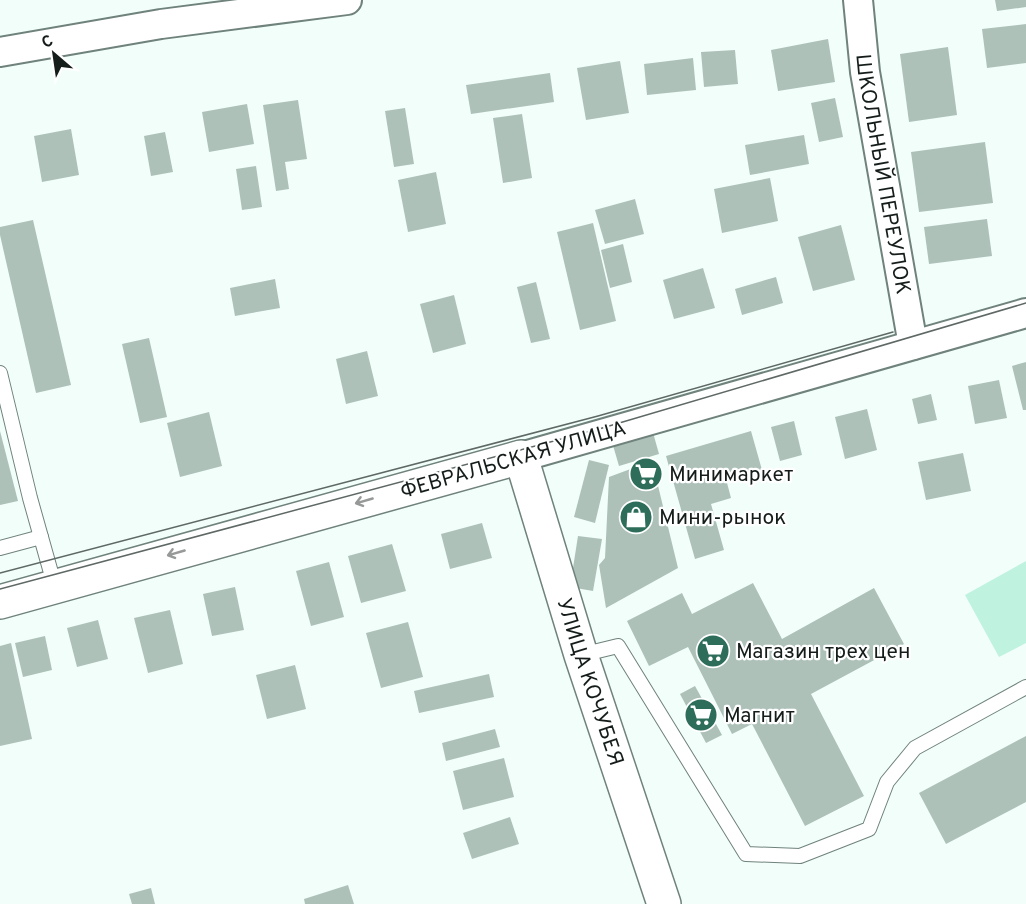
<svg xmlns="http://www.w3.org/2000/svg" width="1026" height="904" viewBox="0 0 1026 904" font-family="Overpass,sans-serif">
	<rect width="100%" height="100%" fill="#f2fefa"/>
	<path fill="#c0f2e0" d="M1026,561V643L999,657L965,595Z"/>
	<g fill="#adc1b9">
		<path d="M995,0H1026V7L997,11Z"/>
		<path d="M1026,24V63L987,68L982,29Z"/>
		<path d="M828,39L835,82L778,91L771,50Z"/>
		<path d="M948,47L957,115L909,122L900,54Z"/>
		<path d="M735,50L738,84L704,87L701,52Z"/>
		<path d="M693,58L696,90L647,95L644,64Z"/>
		<path d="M620,61L629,113L586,120L577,68Z"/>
		<path d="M550,73L554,102L471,114L466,85Z"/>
		<path d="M835,98L843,137L819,142L811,103Z"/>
		<path d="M298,100L307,159L285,162L289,189L276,191L263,105Z"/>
		<path d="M247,104L254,144L209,152L202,112Z"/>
		<path d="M405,108L414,164L394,167L385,111Z"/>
		<path d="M522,114L532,178L503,183L493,118Z"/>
		<path d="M71,129L79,175L42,182L34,136Z"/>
		<path d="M165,132L173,172L151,176L144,136Z"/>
		<path d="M804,135L809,164L750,175L745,145Z"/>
		<path d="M985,142L993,203L919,212L911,152Z"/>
		<path d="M256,166L262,207L242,210L236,169Z"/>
		<path d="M436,172L446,224L408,232L398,180Z"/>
		<path d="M770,178L778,221L722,233L714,189Z"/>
		<path d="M635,199L644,234L605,244L595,210Z"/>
		<path d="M987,219L992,256L929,264L924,227Z"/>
		<path d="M33,220L71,385L36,393L0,235V227Z"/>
		<path d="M593,223L616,321L580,330L557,232Z"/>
		<path d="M841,225L855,280L813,291L798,237Z"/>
		<path d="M623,244L632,282L610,288L601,250Z"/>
		<path d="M703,268L715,308L674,319L663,280Z"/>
		<path d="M776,277L783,303L742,315L735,289Z"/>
		<path d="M275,279L280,308L235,316L230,288Z"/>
		<path d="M536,282L550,339L531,343L517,287Z"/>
		<path d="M454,295L466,344L433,353L420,304Z"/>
		<path d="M149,338L167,417L140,423L122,344Z"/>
		<path d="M367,351L378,396L346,404L336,359Z"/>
		<path d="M1026,362V410H1023L1012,366Z"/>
		<path d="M999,380L1007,418L975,424L968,386Z"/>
		<path d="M931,394L937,420L918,424L912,399Z"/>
		<path d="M867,409L877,450L845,459L835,417Z"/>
		<path d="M209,412L222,466L180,477L167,423Z"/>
		<path d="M794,421L802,455L780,461L771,427Z"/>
		<path d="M652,429L659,454L619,466L612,442Z"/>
		<path d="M0,431L18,501L0,505Z"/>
		<path d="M751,431L762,470L726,479L731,498L711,504L724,550L695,559L666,456Z"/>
		<path d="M963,453L971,491L926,500L918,462Z"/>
		<path d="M589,460L609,465L595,523L574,517Z"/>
		<path d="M652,461L678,568L606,608L599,565L605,558L609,477Z"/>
		<path d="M482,523L492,558L450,569L441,534Z"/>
		<path d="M578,536L602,539L593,591L570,587Z"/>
		<path d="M392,544L406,591L361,603L348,556Z"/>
		<path d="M329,562L344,617L311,626L296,571Z"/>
		<path d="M753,583L782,639L874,588L904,644L811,694L864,796L805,826L752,724L732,734L688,647L649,666L627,621L682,593L692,614Z"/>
		<path d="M235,587L244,630L212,636L203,594Z"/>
		<path d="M170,610L183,664L148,673L134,618Z"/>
		<path d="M98,620L108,659L77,667L67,628Z"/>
		<path d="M408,622L423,677L381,688L366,633Z"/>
		<path d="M45,636L52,670L23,677L15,643Z"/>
		<path d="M11,643L32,739L0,746V646Z"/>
		<path d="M295,665L306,709L267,719L256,675Z"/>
		<path d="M489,674L494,697L419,713L414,691Z"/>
		<path d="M695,686L722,735L706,743L680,694Z"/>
		<path d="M495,729L500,747L446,761L442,743Z"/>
		<path d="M1026,736V802L946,844L919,793Z"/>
		<path d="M504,758L514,797L463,810L453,771Z"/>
		<path d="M510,817L519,844L472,859L463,833Z"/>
		<path d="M348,885L354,904H305L304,899Z"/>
		<path d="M151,888L155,904H132L129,894Z"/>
	</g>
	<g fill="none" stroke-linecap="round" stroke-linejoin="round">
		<defs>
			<g id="lane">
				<path d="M0,373L30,498L55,587"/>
				<path d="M0,548L41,537"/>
				<path d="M581,655L618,646L746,854L800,856L869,829L887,782L915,748L1026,687"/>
			</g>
			<g id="street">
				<path id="s1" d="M858,0L865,72L913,345"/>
				<path d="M0,52L161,24L347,0"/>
				<path d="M521,457L1026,313"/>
			</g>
			<g id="secondary">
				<path id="s2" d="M0,602L521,457L581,655L664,904"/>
			</g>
		</defs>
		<use href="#lane" stroke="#6f827b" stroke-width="16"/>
		<use href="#street" stroke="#6f827b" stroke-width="32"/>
		<use href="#secondary" stroke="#6f827b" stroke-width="36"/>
		<use href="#lane" stroke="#fff" stroke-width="14"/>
		<use href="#street" stroke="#fff" stroke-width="28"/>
		<use href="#secondary" stroke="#fff" stroke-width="33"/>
		<g stroke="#5e6864" stroke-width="1.5">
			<path d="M0,573L598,416L893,332"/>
			<path d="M0,589L599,429L1026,303"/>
		</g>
	</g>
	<defs><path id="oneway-shaft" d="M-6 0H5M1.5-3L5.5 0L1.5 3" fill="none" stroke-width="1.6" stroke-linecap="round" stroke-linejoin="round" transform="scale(1.5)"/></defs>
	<g stroke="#969998">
		<use href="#oneway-shaft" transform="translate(364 501) rotate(164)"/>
		<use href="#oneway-shaft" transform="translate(176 553) rotate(164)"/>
	</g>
	<defs>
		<symbol id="supermarket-disc" viewBox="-11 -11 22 22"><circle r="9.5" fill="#2e6d5a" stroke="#fff"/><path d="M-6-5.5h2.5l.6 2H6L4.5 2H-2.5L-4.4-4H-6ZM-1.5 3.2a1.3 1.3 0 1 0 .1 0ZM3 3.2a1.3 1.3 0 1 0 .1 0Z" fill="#fff"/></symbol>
		<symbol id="shop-disc" viewBox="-11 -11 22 22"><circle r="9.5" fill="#2e6d5a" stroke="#fff"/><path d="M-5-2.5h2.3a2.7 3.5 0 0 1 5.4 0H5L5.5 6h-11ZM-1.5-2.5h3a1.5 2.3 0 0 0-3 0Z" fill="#fff"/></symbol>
	</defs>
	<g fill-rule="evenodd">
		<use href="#supermarket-disc" x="627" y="455" width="38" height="38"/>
		<use href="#shop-disc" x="617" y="498" width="38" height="38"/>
		<use href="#supermarket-disc" x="694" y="632" width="38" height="38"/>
		<use href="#supermarket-disc" x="682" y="696" width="38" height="38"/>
	</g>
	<g text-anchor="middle" stroke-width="4.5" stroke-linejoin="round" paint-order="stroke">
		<g font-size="21" fill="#151d1a" stroke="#fff">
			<text dy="7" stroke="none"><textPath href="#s1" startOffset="176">ШКОЛЬНЫЙ ПЕРЕУЛОК</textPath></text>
			<text transform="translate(513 459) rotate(-16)" y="7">ФЕВРАЛЬСКАЯ УЛИЦА</text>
			<text dy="7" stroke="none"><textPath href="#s2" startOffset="776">УЛИЦА КОЧУБЕЯ</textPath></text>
		</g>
		<g font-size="21" fill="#151d1a" stroke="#fff" text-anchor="start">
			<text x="669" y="481">Минимаркет</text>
			<text x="659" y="524">Мини-рынок</text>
			<text x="736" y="658">Магазин трех цен</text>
			<text x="724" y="722">Магнит</text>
		</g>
	</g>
	<g transform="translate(54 54) rotate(331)" stroke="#ffffff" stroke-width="4.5" paint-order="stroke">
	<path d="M0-4.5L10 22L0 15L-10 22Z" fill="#151d1a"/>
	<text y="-9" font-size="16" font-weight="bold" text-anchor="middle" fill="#151d1a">С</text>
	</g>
</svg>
